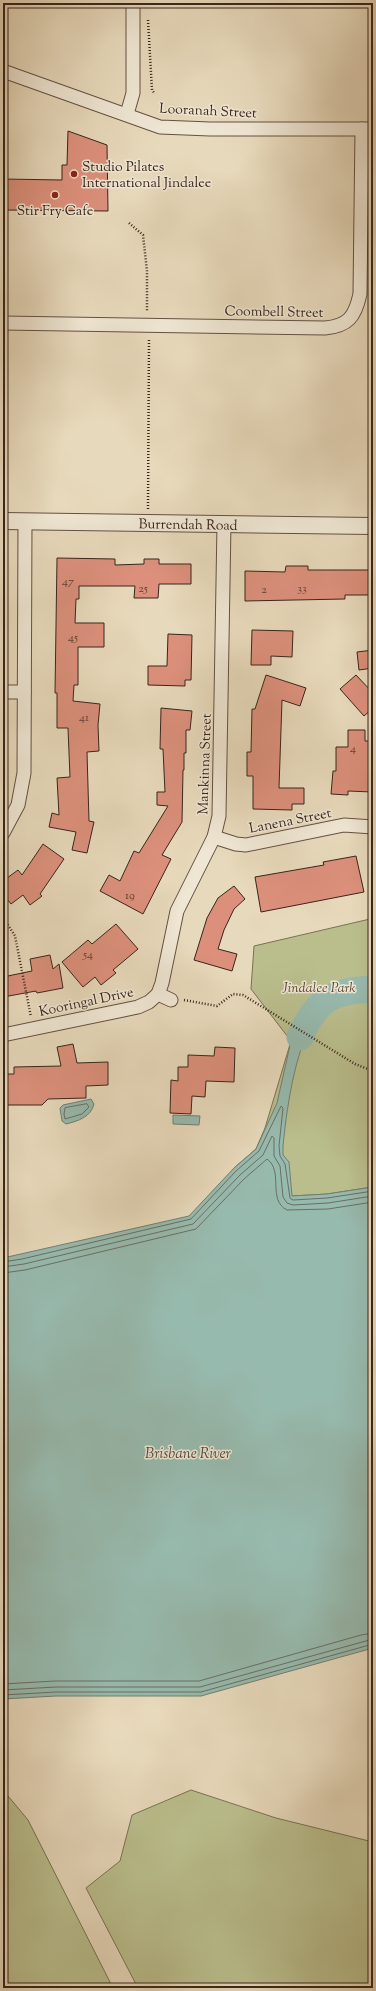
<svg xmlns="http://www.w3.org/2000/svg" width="376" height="1991" viewBox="0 0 376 1991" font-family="'Sorts Mill Goudy',serif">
	<rect width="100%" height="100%" fill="#e7d9bb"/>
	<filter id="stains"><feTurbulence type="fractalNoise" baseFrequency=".005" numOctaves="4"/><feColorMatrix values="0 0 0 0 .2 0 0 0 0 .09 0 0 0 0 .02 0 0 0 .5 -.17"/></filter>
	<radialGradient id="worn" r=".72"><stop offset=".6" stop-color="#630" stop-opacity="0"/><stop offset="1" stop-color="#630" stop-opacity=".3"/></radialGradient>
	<g fill="#babe8d" stroke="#7a7154">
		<path d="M370,919H373V1187L327,1194L292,1196L234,1168L256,1149L265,1128L291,1041L251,989L254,946Z"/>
		<path d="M3,1790L28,1820L113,1988H3Z"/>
		<path d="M191,1790L276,1818L373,1842V1988H138L86,1888L120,1861L132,1815Z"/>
	</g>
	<g fill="#97baae" stroke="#717e73">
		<path d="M319,1005C296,1050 288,1096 283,1146V1155L289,1162L292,1196L327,1194L373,1187V1648L201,1696H56L3,1699V1258L189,1216L234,1168L256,1149L277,1103L291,1041L302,1023Z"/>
		<path d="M91,1099L94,1104C91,1117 78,1121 66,1124L62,1121L60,1108L63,1105Z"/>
		<path d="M173,1115L200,1116L199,1125L173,1124Z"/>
	</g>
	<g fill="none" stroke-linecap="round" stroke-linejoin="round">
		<g stroke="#686f64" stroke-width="1">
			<path d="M87,1104L89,1107L82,1114L65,1119L64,1114L65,1108Z"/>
			<path d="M3,1262L22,1259L191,1219L236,1171L259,1151L281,1106L283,1108L279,1146L280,1156L285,1164L290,1198L293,1200L327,1198L373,1191"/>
			<path d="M3,1267L24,1264L193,1224L240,1175L263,1155L272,1136L274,1138V1156L280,1166L283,1197L287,1203L293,1205L328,1203L373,1196"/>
			<path d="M3,1273L25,1270L196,1229L244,1179L267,1159C284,1171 267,1200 287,1210L328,1209L373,1202"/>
			<path d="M3,1684L55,1681H199L361,1635L373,1633"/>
			<path d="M3,1690L56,1687H200L373,1639"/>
			<path d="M3,1695L56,1692H201L373,1644"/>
		</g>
		<path stroke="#97baae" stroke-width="27" d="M300,1037C317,998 332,991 373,989"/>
	</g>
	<g fill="#dc907c" stroke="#39241b">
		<path d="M68,131L107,145L108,211L3,210V179L62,180V165H67Z"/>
		<path d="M57,558L115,559V565L144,564V559H159V564H191V584H159L158,598H134L135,586H79V599H76L75,623H104V647H78V685H74L73,701L100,704L98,725L99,751L87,752L89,821L94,822L87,853L72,850L76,832L49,827L52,813L59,815L57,778L70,777L68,728H57V693H55Z"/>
		<path d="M286,566H308V570H373V595H345V599L245,601V571L285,572Z"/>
		<path d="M252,630L293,631L292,657L271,656V665H251Z"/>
		<path d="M168,634L192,635L191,680H185V686L148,685V666H167Z"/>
		<path d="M373,650V668L359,670L357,652Z"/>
		<path d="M266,675L306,688L300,706L282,700L279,788H304V804H292V810L253,809V776H247V752H251L252,709H255Z"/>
		<path d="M356,675L373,693V708L364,716L340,689Z"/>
		<path d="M161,708L192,711L190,730H186V753H184V770H183L182,822L162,855L171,859L143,914L100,891L109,875L120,881L134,851L139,853L168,806L157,805V792H165L163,749H160Z"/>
		<path d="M348,730H365V741H371L372,792L348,791V795L331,794L333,771H336V747H348Z"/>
		<path d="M43,844L64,859L40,894L42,896L30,905L23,895L11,904L3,894V881L18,870L22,875Z"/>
		<path d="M356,856L364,892L261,912L255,877L324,865L323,862Z"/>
		<path d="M234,886L245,899L234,909L224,930L218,949L237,954L232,971L194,960L207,918L218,898Z"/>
		<path d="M116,924L138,949L113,970L116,973L101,985L95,977L83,987L62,962L88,940L92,944Z"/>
		<path d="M50,955L53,969L59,964L63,988L37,993L36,991L3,997V977L32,971L30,959Z"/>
		<path d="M73,1044L77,1063L108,1062V1085L86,1086V1098L48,1099L42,1105H3V1074H14V1067L61,1066L57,1047Z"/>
		<path d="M215,1047L235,1048L234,1082L206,1081L205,1097L192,1096L191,1114L170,1113L171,1080L178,1081V1067H188V1055L214,1056Z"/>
	</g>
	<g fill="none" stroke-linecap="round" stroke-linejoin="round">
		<defs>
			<g id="minor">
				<path d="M3,71L160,127L210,129H373"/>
				<path d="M127,114L133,93V3"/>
				<path d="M3,323L325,328C348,326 355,317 360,294L362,129"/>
				<path d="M3,692H24"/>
				<path d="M3,833L18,805L24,773L25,521"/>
				<path d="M214,837L236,844L246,845L344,825L373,827"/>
				<path d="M158,994L162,983L177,911L214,837L219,816L224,524"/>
				<path d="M3,1035L138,1007L149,1002L158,994L171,1000"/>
			</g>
			<path id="tertiary" d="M3,521L373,526"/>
		</defs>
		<use href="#minor" stroke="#645143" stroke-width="15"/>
		<use href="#tertiary" stroke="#645143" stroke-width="18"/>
		<g stroke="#39241b" stroke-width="2.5" stroke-dasharray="1 2" stroke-linecap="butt">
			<path d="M148,20L152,90L155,94"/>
			<path d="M129,223L143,235L147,271V312"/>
			<path d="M148,509L149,338"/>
			<path d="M3,917L15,936L31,1017"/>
			<path d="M184,1000L217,1006L233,994L243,995L355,1064L373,1071"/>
		</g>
		<use href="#minor" stroke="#efe6d3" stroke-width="13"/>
		<use href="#tertiary" stroke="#efe6d3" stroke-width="16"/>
	</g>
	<g fill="#8f2418" stroke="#efe6d3" stroke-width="1.5">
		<circle cx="74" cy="174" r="4"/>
		<circle cx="55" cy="195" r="4"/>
	</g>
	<g text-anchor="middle" stroke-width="3" stroke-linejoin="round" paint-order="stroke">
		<g font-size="12" fill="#623f33">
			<text x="68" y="585">47</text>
			<text x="143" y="592">25</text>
			<text x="302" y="592">33</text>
			<text x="264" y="593">2</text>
			<text x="73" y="641">45</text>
			<text x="84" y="721">41</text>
			<text x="353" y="752">4</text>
			<text x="130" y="899">19</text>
			<text x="88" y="958">54</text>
		</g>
		<g font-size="14" fill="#39241b" stroke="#efe6d3">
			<text transform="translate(208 110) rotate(3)" y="5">Looranah Street</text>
			<text transform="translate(274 311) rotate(1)" y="5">Coombell Street</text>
			<text transform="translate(188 524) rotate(1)" y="5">Burrendah Road</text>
			<text transform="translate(204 764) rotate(-88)" y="5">Mankinna Street</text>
			<text transform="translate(290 820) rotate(-11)" y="5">Lanena Street</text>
			<text transform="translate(86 1001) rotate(-12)" y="5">Kooringal Drive</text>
		</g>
		<g font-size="14" fill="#39241b" stroke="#efe6d3" text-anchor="start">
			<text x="82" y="171">Studio Pilates<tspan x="82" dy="16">International Jindalee</tspan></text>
			<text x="55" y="215" text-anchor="middle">Stir Fry Cafe</text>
		</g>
		<g font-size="14" font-style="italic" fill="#594a38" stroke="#efe6d3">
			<text x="319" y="992">Jindalee Park</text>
		</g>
		<g font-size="15" font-style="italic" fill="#504a40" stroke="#efe6d3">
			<text x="188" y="1458">Brisbane River</text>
		</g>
	</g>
	<rect width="376" height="1991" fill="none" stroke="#e7d9bb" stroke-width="16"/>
	<rect x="4" y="4" width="368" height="1983" fill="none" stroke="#39241b" stroke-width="2"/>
	<rect x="8" y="8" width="360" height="1975" fill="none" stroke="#39241b"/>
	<rect width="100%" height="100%" filter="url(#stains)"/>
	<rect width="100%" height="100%" fill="url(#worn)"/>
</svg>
